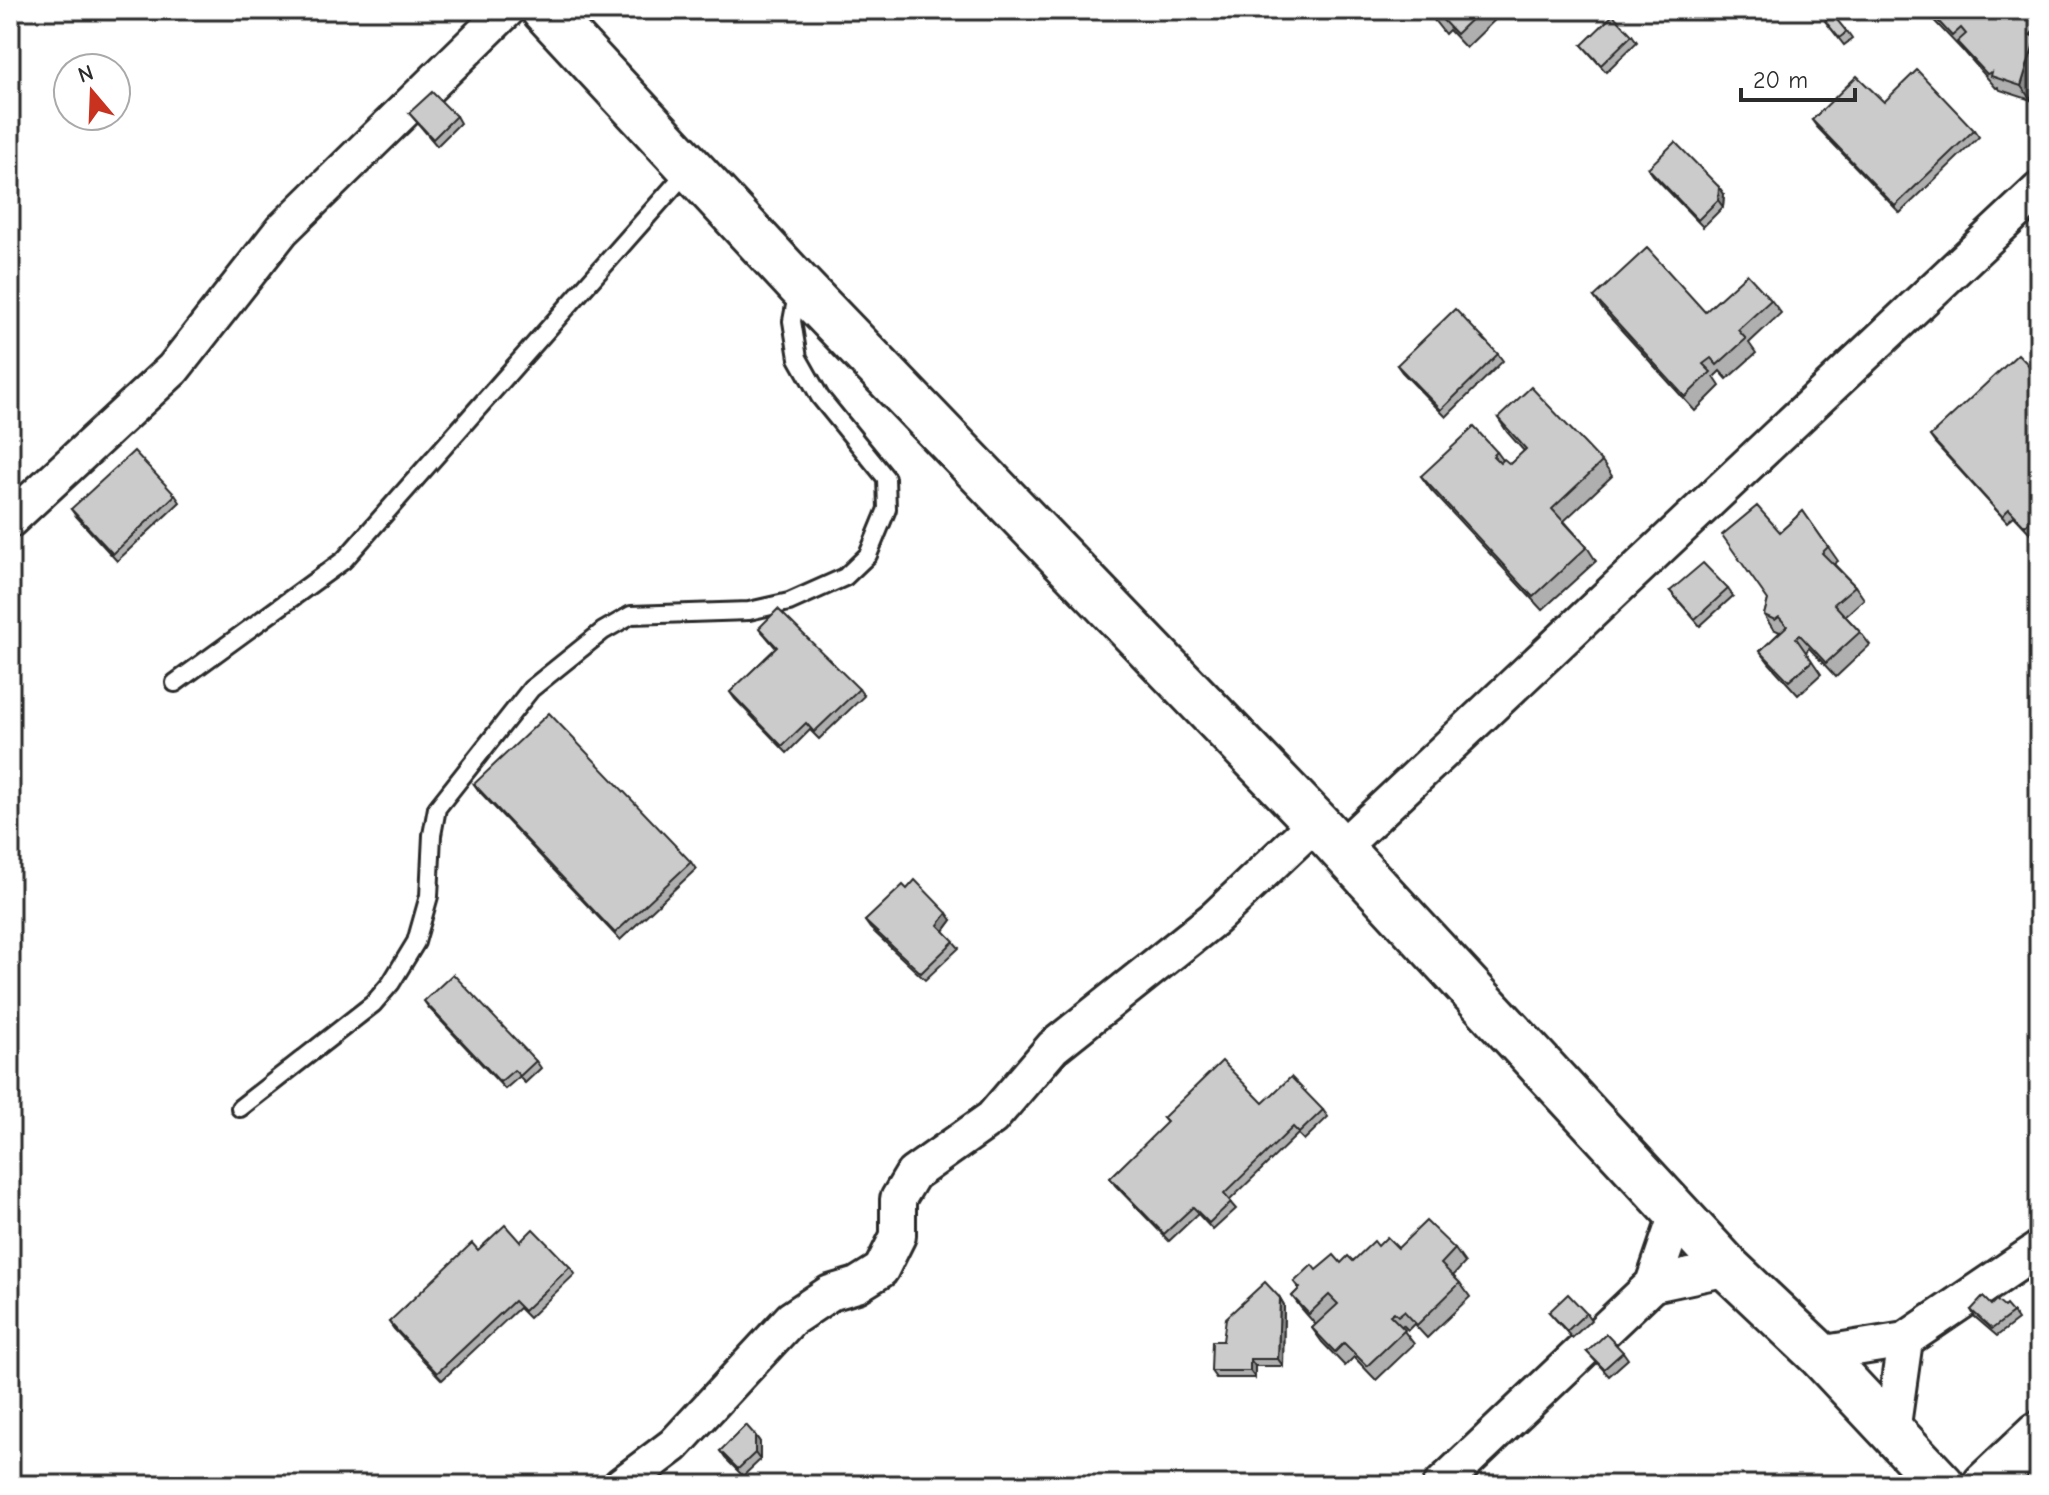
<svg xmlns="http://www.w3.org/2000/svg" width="2049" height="1495" viewBox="0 0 2049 1495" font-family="'Comic Neue',sans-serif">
	<rect width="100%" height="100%" fill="#fff"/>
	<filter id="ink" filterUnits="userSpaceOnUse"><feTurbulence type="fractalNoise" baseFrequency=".0125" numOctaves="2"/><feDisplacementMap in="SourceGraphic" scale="16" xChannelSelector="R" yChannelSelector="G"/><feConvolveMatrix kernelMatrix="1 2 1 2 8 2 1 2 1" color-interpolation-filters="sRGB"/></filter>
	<g filter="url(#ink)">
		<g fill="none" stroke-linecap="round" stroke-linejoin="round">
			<defs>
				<g id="lane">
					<path d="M175,683L344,560L690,168"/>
					<path d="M240,1108L373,1004L391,983L416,942L429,896L432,835L437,808L531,689L603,631L631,615L749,611L789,602L845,577L868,555L887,509L886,478L820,397L798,358L792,321L798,290"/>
				</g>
				<g id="street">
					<path d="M10,520L173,369L282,230L507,10"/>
					<path d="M1339,850L2039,190"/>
					<path d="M1653,1284L1728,1268"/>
					<path d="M1819,1354L1905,1340L2039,1249"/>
					<path d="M1892,1432L1905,1340"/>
					<path d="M621,1485L674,1445L791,1319L830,1293L857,1285L881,1270L898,1236V1199L913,1174L992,1118L1053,1047L1215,918L1316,822"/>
					<path d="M1441,1485L1653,1284L1677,1214"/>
				</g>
				<g id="secondary">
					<path d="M544,10L799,285L1316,822L1728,1268L1819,1354L1942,1485"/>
					<path d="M1985,1485L2039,1434"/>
				</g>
			</defs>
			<use href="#lane" stroke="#2b2b2b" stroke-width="22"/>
			<use href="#street" stroke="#2b2b2b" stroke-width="40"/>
			<use href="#secondary" stroke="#2b2b2b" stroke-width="50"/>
			<use href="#lane" stroke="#fff" stroke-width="16"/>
			<use href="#street" stroke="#fff" stroke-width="34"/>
			<use href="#secondary" stroke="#fff" stroke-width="44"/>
		</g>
		<g fill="#afafaf" stroke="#2b2b2b" stroke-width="2">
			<path d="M1426,10H1494L1499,16L1466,48L1449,30L1445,34Z"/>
			<path d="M1924,10H2039V72L2031,100L2000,90L1998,87L1996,88L1962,49V50Z"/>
			<path d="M1825,21L1847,32L1852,39L1844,45Z"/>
			<path d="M1632,35L1637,42L1606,72L1582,45Z"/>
			<path d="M1884,102L1974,130L1979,137L1900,213L1817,127L1812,120Z"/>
			<path d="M409,113L456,116L460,123L437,146Z"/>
			<path d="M1648,168L1719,187L1724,194L1723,207L1703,227L1653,175Z"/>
			<path d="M1594,297L1705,312L1771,300L1781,313L1749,343L1756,353L1727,379L1720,371L1714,377L1720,386L1695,411L1603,310Z"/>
			<path d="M1498,354L1503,361L1446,417L1402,372L1397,365Z"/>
			<path d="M2039,376V524L2030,533L2014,516L2007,522L1935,443L1930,436Z"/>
			<path d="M1498,418L1602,462L1612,476L1564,521L1587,547L1596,561L1542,610L1431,490L1421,476L1497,452L1503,460L1510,464L1524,451L1507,432Z"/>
			<path d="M175,495L180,502L117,561L76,516L71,509Z"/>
			<path d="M1803,511L1838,561L1834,564L1855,586L1864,599L1845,616L1860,632L1870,645L1836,677L1809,648L1806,652L1821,674L1798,695L1770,664L1760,651L1780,632L1773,629L1764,615L1768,600L1780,532Z"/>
			<path d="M1728,589L1733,596L1700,626L1670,591Z"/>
			<path d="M759,628L859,689L864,696L819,739L810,730L787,753L735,699L730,692L776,648Z"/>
			<path d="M474,784L691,862L696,869L620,940L479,791Z"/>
			<path d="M907,889L952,920L944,931L959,948L925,980L870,928L865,921Z"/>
			<path d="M424,1001L536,1061L541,1068L525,1083L519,1077L505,1089L429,1008Z"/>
			<path d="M1323,1110L1328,1117L1304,1140L1298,1134L1229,1201L1236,1209L1213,1230L1198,1214L1169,1241L1115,1185L1110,1178L1167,1123L1163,1118Z"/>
			<path d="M520,1242L570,1267L575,1274L529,1318L519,1308L442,1380L394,1329L389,1322Z"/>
			<path d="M1398,1248L1455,1249L1465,1263L1453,1276L1460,1283L1470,1297L1427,1338L1414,1324L1408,1330L1403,1325L1401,1327L1414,1344L1376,1380L1354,1357L1345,1366L1322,1342L1312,1328L1316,1325L1302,1309L1292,1296L1299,1289L1294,1282L1316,1270Z"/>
			<path d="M1280,1298L1284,1305L1283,1366H1255V1378H1216L1211,1371L1223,1341Z"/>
			<path d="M1991,1305L2004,1307L2013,1313L2018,1320L1997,1336L1975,1317L1971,1310Z"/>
			<path d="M1549,1312L1586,1313L1591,1320L1572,1338Z"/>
			<path d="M1587,1352H1623L1628,1359L1609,1376Z"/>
			<path d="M755,1435L760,1442V1460L743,1476L725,1458L720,1451Z"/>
		</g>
		<g fill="#8e8e8e" stroke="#2b2b2b" stroke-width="2">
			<path d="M2036,37L2039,41V72L2031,100L2021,86Z"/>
			<path d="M1719,187L1724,194L1723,207L1718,200Z"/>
			<path d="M947,913L952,920L943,932L938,925Z"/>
			<path d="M1280,1298L1284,1305L1283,1366L1278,1359Z"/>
			<path d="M1250,1359L1255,1366V1378L1250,1371Z"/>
			<path d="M755,1435L760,1442V1460L755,1453Z"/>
		</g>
		<g fill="#cbcbcb" stroke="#2b2b2b" stroke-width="2">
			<path d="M1426,10H1481L1456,34L1439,16L1435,21Z"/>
			<path d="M1928,10H2039V30L2037,28L2030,35L2036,37L2021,86L1991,76L1992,72L1987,74L1957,42L1966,34L1961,28L1952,36Z"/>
			<path d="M1613,15L1632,35L1601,65L1582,45Z"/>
			<path d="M1833,15L1847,32L1839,38L1825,21Z"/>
			<path d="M1917,70L1974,130L1895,206L1812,120L1857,76L1884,102Z"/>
			<path d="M432,92L456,116L433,139L409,113Z"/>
			<path d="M1675,142L1719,187L1718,200L1698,220L1648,168Z"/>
			<path d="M1647,248L1705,312L1747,274L1771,300L1738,330L1746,339L1717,365L1711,358L1703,364L1711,372L1685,397L1594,297Z"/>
			<path d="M1455,309L1498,354L1441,410L1397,365Z"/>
			<path d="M2018,354L2039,376V512L2025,526L2009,509L2002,516L1930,436Z"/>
			<path d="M1531,387L1602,462L1552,509L1587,547L1533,597L1421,476L1474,427L1497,452L1493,456L1500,463L1504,459L1510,464L1526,449L1498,418Z"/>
			<path d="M134,451L175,495L113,554L71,509Z"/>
			<path d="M1757,506L1780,532L1803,511L1828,547L1822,553L1855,586L1834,604L1860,632L1826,663L1800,635L1796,638L1812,661L1789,681L1760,651L1787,626L1779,617L1775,620L1764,615L1768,600L1722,535Z"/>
			<path d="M1703,563L1728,589L1695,619L1670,591Z"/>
			<path d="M778,609L859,689L814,732L806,723L782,746L730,692L777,647L759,628Z"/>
			<path d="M549,713L691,862L615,933L474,784Z"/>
			<path d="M915,880L947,913L938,925L954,941L921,973L865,921L903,885L907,889Z"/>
			<path d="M2039,906V925L2030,915Z"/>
			<path d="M453,974L536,1061L520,1076L514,1070L500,1082L424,1001Z"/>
			<path d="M1222,1061L1263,1103L1291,1077L1323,1110L1299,1133L1293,1127L1224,1194L1231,1202L1209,1223L1193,1207L1164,1234L1110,1178L1167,1122L1163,1118Z"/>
			<path d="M1426,1221L1455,1249L1441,1264L1460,1283L1417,1325L1404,1311L1398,1316L1394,1312L1390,1315L1405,1330L1367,1366L1344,1343L1335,1352L1312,1328L1338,1304L1329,1295L1309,1314L1292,1296L1300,1288L1294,1282L1312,1265L1316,1270L1334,1255L1341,1263L1348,1256L1353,1261L1374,1241L1378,1246L1387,1237L1398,1248Z"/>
			<path d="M505,1225L520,1242L533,1229L570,1267L524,1311L514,1301L437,1373L389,1322L472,1243L478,1250Z"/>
			<path d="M1265,1282L1280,1298L1278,1359H1250V1371H1211L1212,1341H1223L1226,1318Z"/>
			<path d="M1568,1294L1586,1313L1567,1331L1549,1312Z"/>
			<path d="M1983,1297L1991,1305L1996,1300L2004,1307L2006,1305L2013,1313L1992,1329L1971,1310Z"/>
			<path d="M1606,1334L1623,1352L1604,1369L1587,1352Z"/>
			<path d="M746,1425L755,1435V1453L738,1469L720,1451Z"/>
		</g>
	</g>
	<rect width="2049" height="1495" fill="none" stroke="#fff" stroke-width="40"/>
	<rect x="20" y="20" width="2009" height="1455" fill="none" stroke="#2b2b2b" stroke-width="3" filter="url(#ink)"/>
	<g transform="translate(92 92) rotate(341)"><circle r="38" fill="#ffffff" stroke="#aaaaaa" stroke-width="2"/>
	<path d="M0-6L14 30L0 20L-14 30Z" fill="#c8321e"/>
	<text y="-12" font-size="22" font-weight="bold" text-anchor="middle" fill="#2b2b2b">N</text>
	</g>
	<path d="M1741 88v12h114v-12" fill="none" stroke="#2b2b2b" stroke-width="4"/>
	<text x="1753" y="88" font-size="24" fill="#2b2b2b" stroke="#ffffff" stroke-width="6" paint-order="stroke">20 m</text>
</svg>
